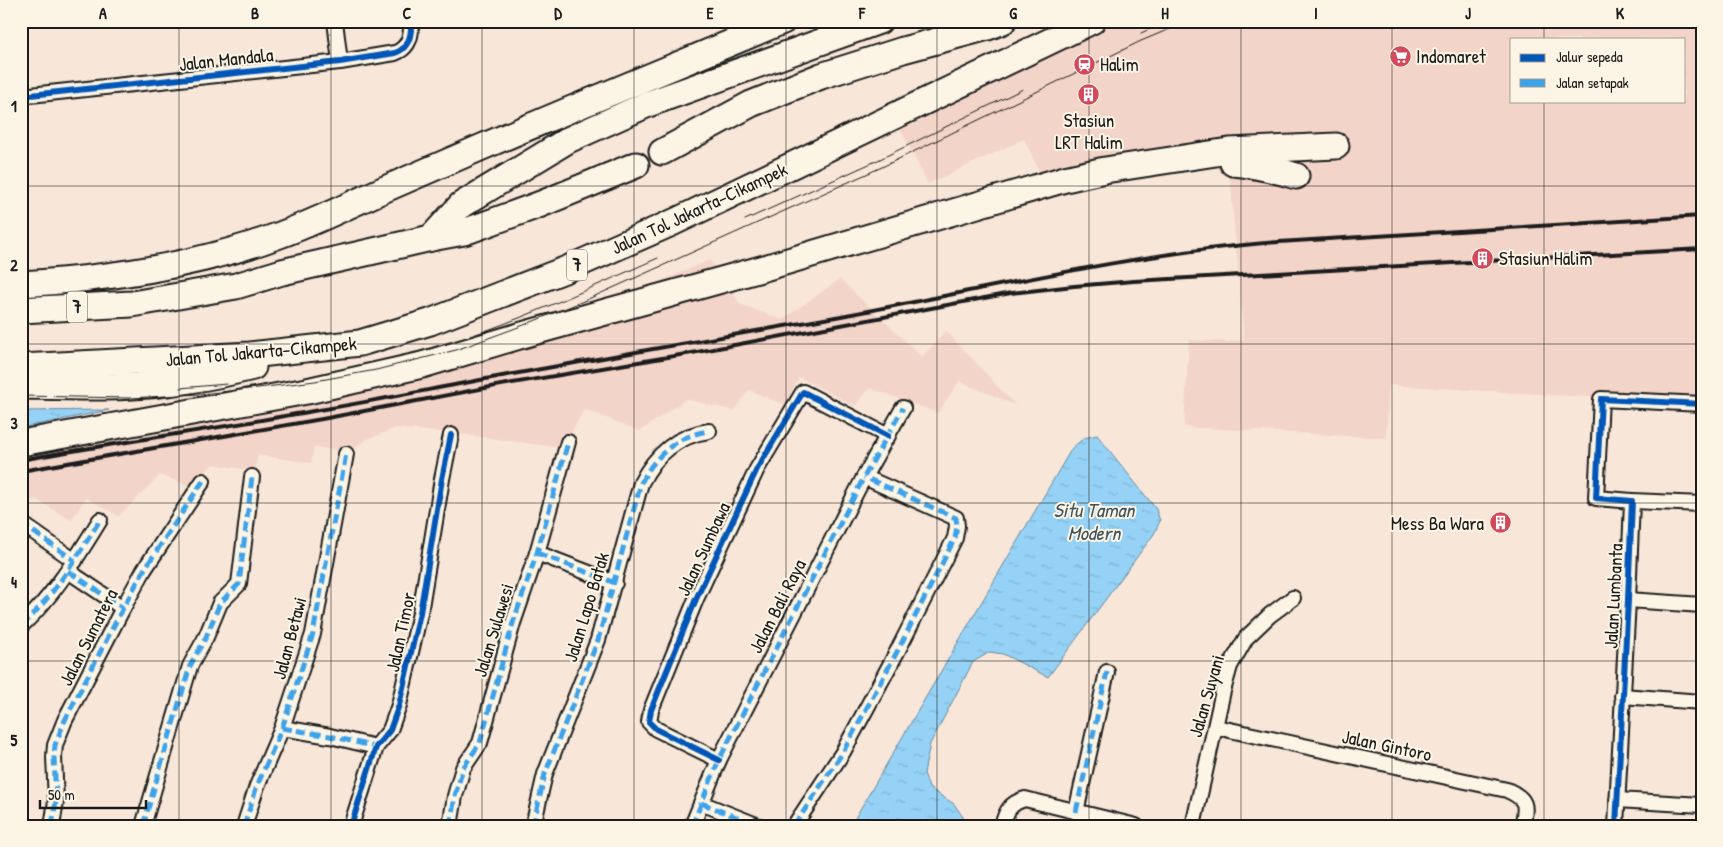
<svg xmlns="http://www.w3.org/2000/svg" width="1723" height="847" viewBox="0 0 1723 847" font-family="'Patrick Hand',sans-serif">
	<defs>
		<pattern id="water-ripples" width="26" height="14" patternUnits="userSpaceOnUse" patternTransform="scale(1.25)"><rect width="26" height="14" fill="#95d2f6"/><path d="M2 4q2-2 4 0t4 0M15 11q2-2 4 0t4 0" fill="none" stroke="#80b4d2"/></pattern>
	</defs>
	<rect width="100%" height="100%" fill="#f8e6d8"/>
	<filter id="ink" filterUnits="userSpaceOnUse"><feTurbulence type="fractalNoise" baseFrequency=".02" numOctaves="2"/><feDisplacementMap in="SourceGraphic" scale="10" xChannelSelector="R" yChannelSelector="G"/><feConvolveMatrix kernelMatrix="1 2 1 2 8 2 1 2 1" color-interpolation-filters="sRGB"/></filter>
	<g filter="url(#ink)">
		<g fill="#f3d4c9" fill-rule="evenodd">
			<path d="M1092,21H1702V404L1389,385L1386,438L1184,427L1189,340L1227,342L1244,340L1229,163L1046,185L1024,139L928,184L894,116ZM1512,39H1684V101H1512Z"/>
			<path d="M710,260L740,304L782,320L840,279L922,357L946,331L1015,405L959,381L938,413L870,388L855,406L799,377L785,405L749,390L734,411L686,399L640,431L584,409L563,448L460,434L396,428L365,440L349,452L314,447L311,463L258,455L254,471L213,464L190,486L160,475L119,516L86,498L71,520L37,500L21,502V426H136L350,392L468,364Z"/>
		</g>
		<g fill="url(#water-ripples)" stroke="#65899f">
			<path d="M109,410L21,428V411Z"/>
			<path d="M1097,435L1156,509L1160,521L1154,534L1048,677L1003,654L990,652L973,662L930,744L924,773L929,788L954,804L967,823L966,826H856L855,818L1072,448L1084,438Z"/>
		</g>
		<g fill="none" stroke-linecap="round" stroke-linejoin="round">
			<defs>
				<g id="street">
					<path d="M335,21L340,62"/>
					<path d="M21,96L340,62L395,53C409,48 412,35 411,21"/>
					<path d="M1632,501L1702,504"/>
					<path d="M21,523L75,561"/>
					<path d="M537,553L615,583"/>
					<path d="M68,571L123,608"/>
					<path d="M1628,600L1702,605"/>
					<path d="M21,626C54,596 77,557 100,520"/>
					<path d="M1622,696L1702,702"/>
					<path d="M1216,727L1507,790C1527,799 1527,805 1522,826"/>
					<path d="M282,728L330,736L376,747"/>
					<path d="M719,760L656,729L649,722L651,710L696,599L757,469L803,392L888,436"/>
					<path d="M1617,800L1702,805"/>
					<path d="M701,803L759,826"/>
					<path d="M1076,812L1107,672"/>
					<path d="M52,826L56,801L54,757L55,745L65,720L123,608L144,570L203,481"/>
					<path d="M143,826L190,666L206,637L220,603L239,584L252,477"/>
					<path d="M244,826L257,786L282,728L313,634L346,454"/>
					<path d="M351,826L376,747L390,730L399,705L420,613L442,479L451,435"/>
					<path d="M450,826L455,796L463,768L480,743L513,623L537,553L568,442"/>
					<path d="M533,826L545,774L598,640L641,483C655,455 678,435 709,431"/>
					<path d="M692,826L719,760L864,477L903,408"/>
					<path d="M794,826L843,752L898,650L955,538L957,526L956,518L864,477"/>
					<path d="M1002,826C1006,811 1010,803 1025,799L1136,826"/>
					<path d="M1193,826L1223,691L1230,666L1246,638L1270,615L1293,598"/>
					<path d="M1616,826L1628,600L1632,501L1596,498L1601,399L1702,404"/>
				</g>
				<g id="highway">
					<path d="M662,152L751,104L821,76L903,50L988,27L1003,21"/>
					<path d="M1233,163C1255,165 1274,169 1296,176"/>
					<path d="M431,238L461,205L568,140L648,104L879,21"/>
					<path d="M21,284C104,279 199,265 277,236C314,223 349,205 385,189C417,175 450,161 482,147C582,104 683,63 783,21"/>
					<path d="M21,310L132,304L236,286L282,272L431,238L464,232L541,204L636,165"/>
					<path d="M21,367L250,355L360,343L430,322L567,269L674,222L1092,21"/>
					<path d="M21,386C70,387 118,389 167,383C196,380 224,374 253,367"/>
					<path d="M21,443L307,391L422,365L526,334L761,269L1065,179L1105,170L1229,151L1336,146"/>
				</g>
			</defs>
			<use href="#street" stroke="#1c1c1c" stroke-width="18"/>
			<use href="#highway" stroke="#1c1c1c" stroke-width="29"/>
			<use href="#street" stroke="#fcf5e5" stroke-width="14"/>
			<use href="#highway" stroke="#fcf5e5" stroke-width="25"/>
			<g stroke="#1c1c1c" stroke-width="1">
				<path d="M1141,33L1168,21"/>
				<path d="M745,220L876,161L1023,89"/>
				<path d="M412,354C498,331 577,294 658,258"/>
				<path d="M180,388L227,384"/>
				<path d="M21,396L130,398L201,394L258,388L315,381L376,370L456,350L524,325L586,300L882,167L1141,41L1189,21"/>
			</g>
			<g stroke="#1c1c1c" stroke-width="4">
				<path d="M21,460C120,442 220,428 319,410C380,400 441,387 502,376C611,356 721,337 830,318C980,291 1128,253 1279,242L1702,216"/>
				<path d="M21,471L322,419L501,385L692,353L1011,293L1074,286L1134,281L1702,249"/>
			</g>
			<g stroke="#3da2ea" stroke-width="5" stroke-dasharray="10 5" stroke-linecap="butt">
				<path d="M21,523L75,561"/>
				<path d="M537,553L615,583"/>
				<path d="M68,571L123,608"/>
				<path d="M21,626C54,596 77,557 100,520"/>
				<path d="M282,728L330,736L376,747"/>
				<path d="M701,803L759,826"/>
				<path d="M1076,812L1107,672"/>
				<path d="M52,826L56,801L54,757L55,745L65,720L123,608L144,570L203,481"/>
				<path d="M143,826L190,666L206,637L220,603L239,584L252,477"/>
				<path d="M244,826L257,786L282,728L313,634L346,454"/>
				<path d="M450,826L455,796L463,768L480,743L513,623L537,553L568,442"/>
				<path d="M533,826L545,774L598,640L641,483C655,455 678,435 709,431"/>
				<path d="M692,826L719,760L864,477L903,408"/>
				<path d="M794,826L843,752L898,650L955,538L957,526L956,518L864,477"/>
			</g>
			<defs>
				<g id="cycleway">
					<path d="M21,96L340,62L395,53C409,48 412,35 411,21"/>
					<path d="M719,760L656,729L649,722L651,710L696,599L757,469L803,392L888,436"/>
					<path d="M351,826L376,747L390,730L399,705L420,613L442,479L451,435"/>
					<path d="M1616,826L1628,600L1632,501L1596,498L1601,399L1702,404"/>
				</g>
			</defs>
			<use href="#cycleway" stroke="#fcf5e5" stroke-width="9"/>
			<use href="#cycleway" stroke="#0057b8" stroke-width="6"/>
		</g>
	</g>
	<path fill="none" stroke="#1c1c1c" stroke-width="1" stroke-opacity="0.55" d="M179,21V826M331,21V826M482,21V826M634,21V826M786,21V826M937,21V826M1089,21V826M1241,21V826M1392,21V826M1544,21V39M1544,101V826M21,186H1702M21,344H1702M21,503H1702M21,661H1702"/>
	<defs>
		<symbol id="supermarket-disc" viewBox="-11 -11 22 22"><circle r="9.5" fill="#d1495b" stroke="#fcf5e5"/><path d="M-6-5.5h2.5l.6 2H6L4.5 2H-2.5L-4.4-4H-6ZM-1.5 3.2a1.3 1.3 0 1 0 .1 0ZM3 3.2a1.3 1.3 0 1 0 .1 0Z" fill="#fff"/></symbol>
		<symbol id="station-disc" viewBox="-11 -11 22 22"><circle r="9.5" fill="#d1495b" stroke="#fcf5e5"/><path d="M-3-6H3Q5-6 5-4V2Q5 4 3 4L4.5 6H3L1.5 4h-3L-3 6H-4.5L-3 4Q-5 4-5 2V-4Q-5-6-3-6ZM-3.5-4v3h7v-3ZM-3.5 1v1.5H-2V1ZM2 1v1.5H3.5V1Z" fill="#fff"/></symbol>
		<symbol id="building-disc" viewBox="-11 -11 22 22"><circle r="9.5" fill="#d1495b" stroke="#fcf5e5"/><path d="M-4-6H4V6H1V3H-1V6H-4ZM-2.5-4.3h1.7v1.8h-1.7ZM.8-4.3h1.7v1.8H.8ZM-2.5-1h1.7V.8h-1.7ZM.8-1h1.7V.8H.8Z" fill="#fff"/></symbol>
	</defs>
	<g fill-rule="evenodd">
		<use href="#supermarket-disc" x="1388" y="44" width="25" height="25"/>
		<use href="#station-disc" x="1072" y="52" width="25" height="25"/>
		<use href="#building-disc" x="1076" y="82" width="25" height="25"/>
		<use href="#building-disc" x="1470" y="246" width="25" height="25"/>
		<use href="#building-disc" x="1488" y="510" width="25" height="25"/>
	</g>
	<g text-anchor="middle" stroke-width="4" stroke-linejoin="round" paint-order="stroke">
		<g fill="#fcf5e5" stroke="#5f5d58" stroke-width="1">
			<rect x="567" y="249.5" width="20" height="31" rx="4"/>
			<rect x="67" y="291.5" width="20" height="31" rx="4"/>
		</g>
		<g font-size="18" font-weight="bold" fill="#1c1c1c">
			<text x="577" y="271">7</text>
			<text x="77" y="313">7</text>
		</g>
		<g font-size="19" fill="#1c1c1c" stroke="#fcf5e5" text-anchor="start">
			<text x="1416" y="63">Indomaret</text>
			<text x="1100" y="71">Halim</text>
			<text x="1089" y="127" text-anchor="middle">Stasiun<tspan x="1089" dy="22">LRT Halim</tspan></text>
			<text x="1499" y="265">Stasiun Halim</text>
			<text x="1484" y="530" text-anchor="end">Mess Ba Wara</text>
		</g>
		<g font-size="19" fill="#1c1c1c" stroke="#fcf5e5">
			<text transform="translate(226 59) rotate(-6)" y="7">Jalan Mandala</text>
			<text transform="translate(699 208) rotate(-25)" y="7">Jalan Tol Jakarta–Cikampek</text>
			<text transform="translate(261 351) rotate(-5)" y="7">Jalan Tol Jakarta–Cikampek</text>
			<text transform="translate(703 549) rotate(-65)" y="7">Jalan Sumbawa</text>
			<text transform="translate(1613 596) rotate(-87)" y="7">Jalan Lumbanta</text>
			<text transform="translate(777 606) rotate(-63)" y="7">Jalan Bali Raya</text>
			<text transform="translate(586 607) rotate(-73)" y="7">Jalan Lapo Batak</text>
			<text transform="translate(493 630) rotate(-73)" y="7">Jalan Sulawesi</text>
			<text transform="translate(400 632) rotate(-78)" y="7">Jalan Timor</text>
			<text transform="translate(88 637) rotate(-63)" y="7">Jalan Sumatera</text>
			<text transform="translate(289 638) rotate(-75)" y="7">Jalan Betawi</text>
			<text transform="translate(1206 696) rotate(-74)" y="7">Jalan Suyani</text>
			<text transform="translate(1387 745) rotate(12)" y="7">Jalan Gintoro</text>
		</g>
		<g font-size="20" font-style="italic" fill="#40535d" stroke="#fcf5e5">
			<text x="1094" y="517">Situ Taman<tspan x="1094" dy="23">Modern</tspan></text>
		</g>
	</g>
	<rect width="1723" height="847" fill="none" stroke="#fcf5e5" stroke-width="55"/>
	<rect x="1510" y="38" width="175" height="65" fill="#fcf5e5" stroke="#a29e95"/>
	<rect x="1520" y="54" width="25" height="8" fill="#0057b8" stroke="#a29e95"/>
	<text x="1556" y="62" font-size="15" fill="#1c1c1c">Jalur sepeda</text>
	<rect x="1520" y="79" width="25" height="8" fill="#3da2ea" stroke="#a29e95"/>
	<text x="1556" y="88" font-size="15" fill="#1c1c1c">Jalan setapak</text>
	<path d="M40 800v8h106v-8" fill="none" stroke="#1c1c1c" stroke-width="2.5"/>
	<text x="48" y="800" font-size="15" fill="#1c1c1c" stroke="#fcf5e5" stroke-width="4" paint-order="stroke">50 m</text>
	<rect x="28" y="28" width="1668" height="792" fill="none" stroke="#1c1c1c" stroke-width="2"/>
	<g font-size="16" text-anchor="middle" font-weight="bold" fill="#1c1c1c">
		<text x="103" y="19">A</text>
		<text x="255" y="19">B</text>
		<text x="407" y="19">C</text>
		<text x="558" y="19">D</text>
		<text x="710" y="19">E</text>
		<text x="862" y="19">F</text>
		<text x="1013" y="19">G</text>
		<text x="1165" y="19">H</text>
		<text x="1316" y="19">I</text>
		<text x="1468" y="19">J</text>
		<text x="1620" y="19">K</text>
		<text x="14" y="112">1</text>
		<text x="14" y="271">2</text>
		<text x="14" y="429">3</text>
		<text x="14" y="588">4</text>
		<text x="14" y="746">5</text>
	</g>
</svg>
